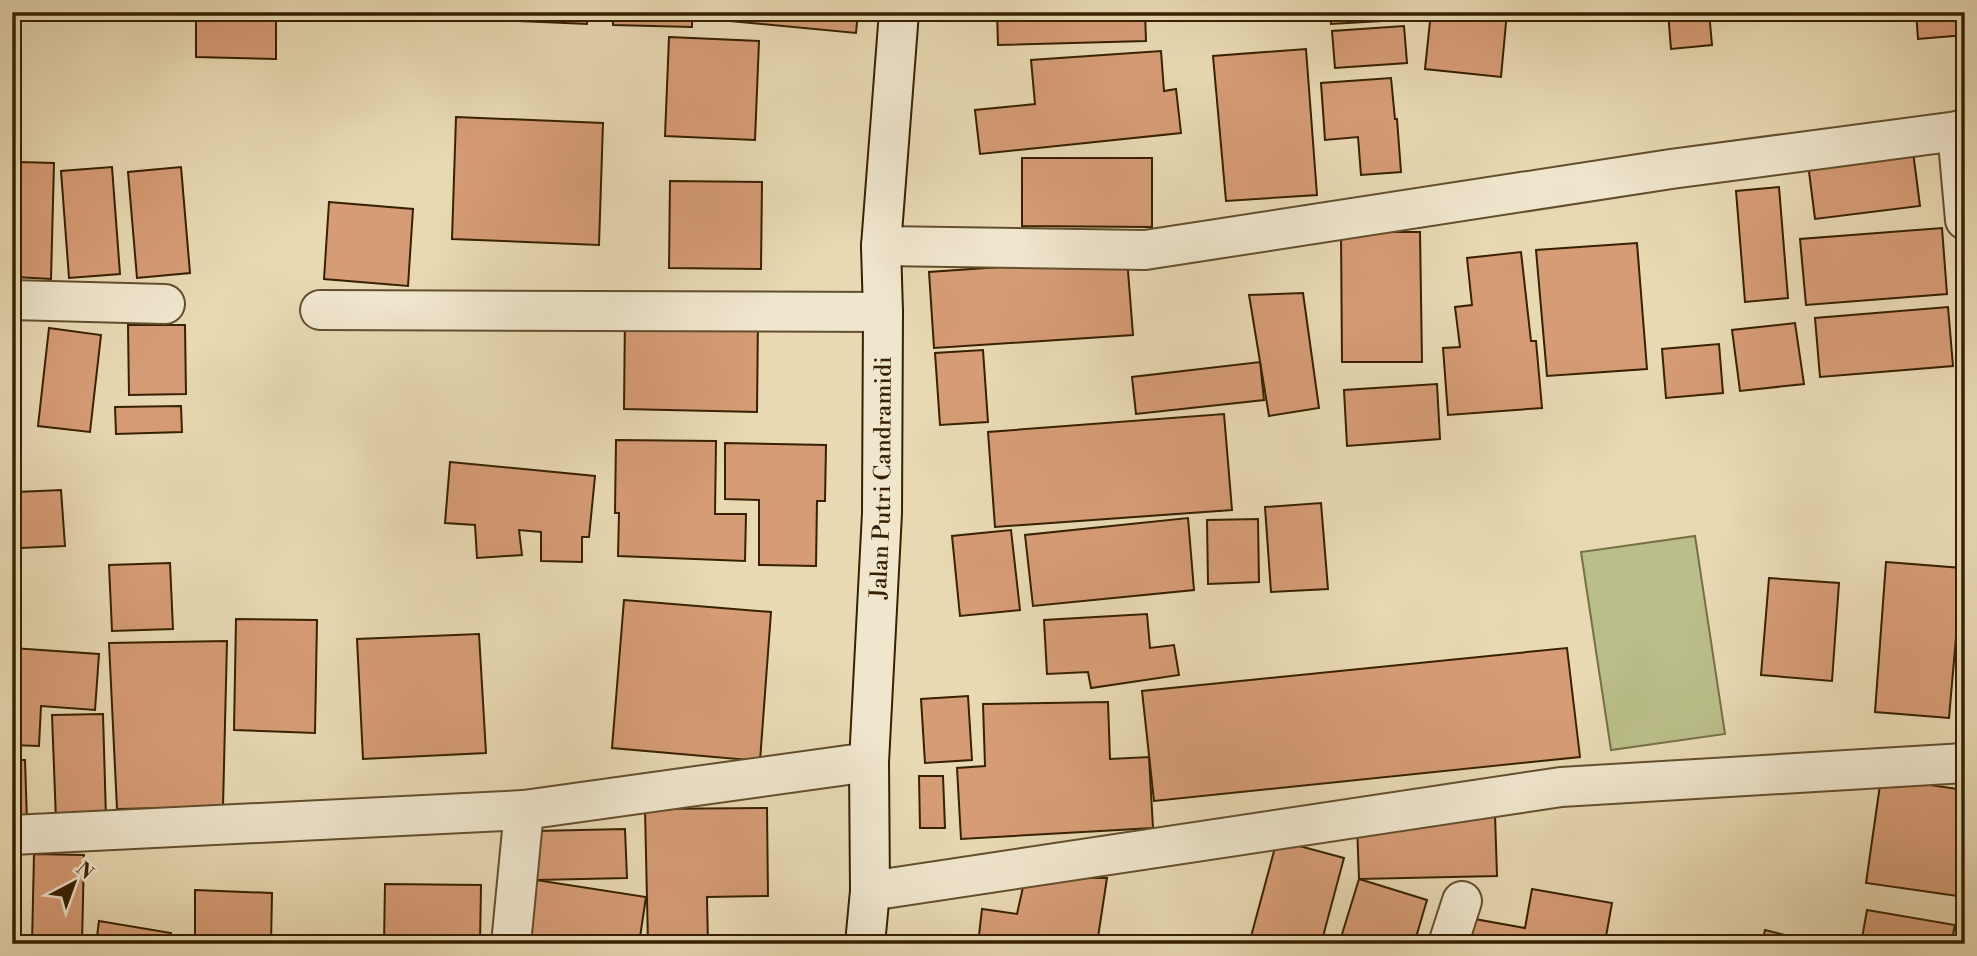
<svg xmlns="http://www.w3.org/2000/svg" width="1977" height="956" viewBox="0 0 1977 956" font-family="'Libre Bodoni',serif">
	<rect width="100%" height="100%" fill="#e8d9b3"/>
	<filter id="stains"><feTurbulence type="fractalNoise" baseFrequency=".00286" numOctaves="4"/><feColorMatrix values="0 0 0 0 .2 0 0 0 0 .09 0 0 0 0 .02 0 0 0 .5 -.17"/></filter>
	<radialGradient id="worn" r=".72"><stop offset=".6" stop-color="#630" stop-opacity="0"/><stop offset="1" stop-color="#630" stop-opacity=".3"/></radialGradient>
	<path fill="#babe8a" stroke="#787045" stroke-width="2" d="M1695,536L1725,734L1611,750L1581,552Z"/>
	<g fill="#d69c76" stroke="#372100" stroke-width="2">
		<path d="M196,12H276V59L196,57Z"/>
		<path d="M437,12H501V16L438,19Z"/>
		<path d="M519,12H587V24L519,21Z"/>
		<path d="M613,12H692V27L613,25Z"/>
		<path d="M732,12H858L856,33L731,21Z"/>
		<path d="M997,12H1145L1146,41L998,45Z"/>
		<path d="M1330,12H1416V19L1331,24Z"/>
		<path d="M1431,12H1507L1501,77L1425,69Z"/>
		<path d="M1668,12H1709L1712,45L1671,49Z"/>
		<path d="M1916,12H1965V35L1918,39Z"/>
		<path d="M1404,26L1407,63L1335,68L1332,31Z"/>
		<path d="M669,37L759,41L755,140L665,136Z"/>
		<path d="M1306,49L1317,195L1226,201L1213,56Z"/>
		<path d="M1161,51L1164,91L1176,89L1181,133L980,154L975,110L1035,104L1031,60Z"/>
		<path d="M1391,78L1395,119H1397L1401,172L1361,175L1358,137L1325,140L1321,83Z"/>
		<path d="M456,117L603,123L599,245L452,239Z"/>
		<path d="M1912,144L1920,206L1815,219L1807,156Z"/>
		<path d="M1022,158H1152V227L1022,226Z"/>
		<path d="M19,162L54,163L51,279L16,277Z"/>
		<path d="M112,167L120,274L69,278L61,171Z"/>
		<path d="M181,167L190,273L137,278L128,172Z"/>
		<path d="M670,181L762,182L761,269L669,268Z"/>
		<path d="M1779,187L1788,298L1745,302L1736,191Z"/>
		<path d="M329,202L413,209L408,286L324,279Z"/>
		<path d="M1942,228L1947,294L1806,305L1800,239Z"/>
		<path d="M1341,232H1420L1422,362H1342Z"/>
		<path d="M1637,243L1647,369L1547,376L1536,250Z"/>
		<path d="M1521,252L1531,341H1536L1542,408L1448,415L1443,348L1460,347L1455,307L1472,305L1467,258Z"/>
		<path d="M1127,258L1133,335L934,348L929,272Z"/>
		<path d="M1303,293L1319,408L1269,416L1249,295Z"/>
		<path d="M1948,307L1953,366L1820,377L1815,318Z"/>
		<path d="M625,314L758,316L757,412L624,409Z"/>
		<path d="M1795,323L1804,384L1740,391L1732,330Z"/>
		<path d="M128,325H185L186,394L129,395Z"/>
		<path d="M49,328L101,335L90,432L38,426Z"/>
		<path d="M1719,344L1723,393L1666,398L1662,349Z"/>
		<path d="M983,350L988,422L940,425L935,353Z"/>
		<path d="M1260,362L1264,400L1136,414L1132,377Z"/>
		<path d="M1437,384L1440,439L1347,446L1344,390Z"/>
		<path d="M181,406L182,432L116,434L115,407Z"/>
		<path d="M1224,414L1232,510L995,527L988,432Z"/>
		<path d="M616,440L716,441L715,514H746L745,561L618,556L619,513H615Z"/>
		<path d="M725,443L826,445L825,501H817L816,566L759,565V500L725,499Z"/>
		<path d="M450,462L595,476L589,537H582V562L541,561V532L519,530L522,555L477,558L475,525L445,523Z"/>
		<path d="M61,490L65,546L21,548L17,492Z"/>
		<path d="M1321,503L1328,589L1271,592L1265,507Z"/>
		<path d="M1188,518L1194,590L1033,606L1025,535Z"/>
		<path d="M1258,519L1259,582L1208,584L1207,520Z"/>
		<path d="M1011,530L1020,610L960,616L952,536Z"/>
		<path d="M1886,562L1962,568L1949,718L1875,712Z"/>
		<path d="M170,563L173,629L112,631L109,565Z"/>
		<path d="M1769,578L1839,583L1832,681L1761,675Z"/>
		<path d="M624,600L771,612L760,761L612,748Z"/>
		<path d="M1147,614L1150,648L1174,645L1179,675L1091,688L1088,672L1047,674L1044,620Z"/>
		<path d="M236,619L317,620L315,733L234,730Z"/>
		<path d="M479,634L486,753L363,759L357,639Z"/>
		<path d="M227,641L223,807L117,809L109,643Z"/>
		<path d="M12,648L99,654L95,710L41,706L39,746L12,745Z"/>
		<path d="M1567,648L1580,757L1154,801L1142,691Z"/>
		<path d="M968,696L972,760L925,763L921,699Z"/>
		<path d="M1108,702L1110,759L1149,757L1153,828L961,839L957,768L985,766L983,704Z"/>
		<path d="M103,714L106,818L56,820L52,715Z"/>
		<path d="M12,760H25L27,822H12Z"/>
		<path d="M919,776H943L945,828H920Z"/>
		<path d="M1881,778L1965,790V897L1866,883Z"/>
		<path d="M767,808L768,896L707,897L708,944H648L645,809Z"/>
		<path d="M1495,814L1497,876L1359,879L1357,825Z"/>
		<path d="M625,829L627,878L536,880L535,831Z"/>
		<path d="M1277,840L1344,858L1321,944H1249Z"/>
		<path d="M34,854L84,855L82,944H32Z"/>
		<path d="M1025,878H1107L1097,944H978L982,909L1017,914Z"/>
		<path d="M1359,879L1427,900L1414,944H1339Z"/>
		<path d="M536,880L646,897L639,944H570L528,937Z"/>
		<path d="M385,884L481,885L480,944H384Z"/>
		<path d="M1532,889L1612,903L1605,942L1613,944H1465L1469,918L1525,928Z"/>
		<path d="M195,890L272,893L271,944H195Z"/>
		<path d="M1867,910L1955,925L1951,944H1861Z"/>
		<path d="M99,921L171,933L169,944H96Z"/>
		<path d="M1765,930L1820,944H1762Z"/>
	</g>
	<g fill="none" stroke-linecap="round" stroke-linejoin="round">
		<defs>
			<g id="street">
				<path d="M1957,131L1965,220"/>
				<path d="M881,246L1145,250L1671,169L1965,130"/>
				<path d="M12,300L165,304"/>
				<path d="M320,310L883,312"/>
				<path d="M12,835L524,810L869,762"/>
				<path d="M870,891L1561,787L1965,763"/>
				<path d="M511,944L524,810"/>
				<path d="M1448,944L1462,901"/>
			</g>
			<g id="secondary">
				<path id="s1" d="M865,944L870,891L869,762L882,513L883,312L881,246L899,12"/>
			</g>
		</defs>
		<use href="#street" stroke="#634f2d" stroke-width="42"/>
		<use href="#secondary" stroke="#372100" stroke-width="42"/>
		<use href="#street" stroke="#f0e6ce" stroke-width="38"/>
		<use href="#secondary" stroke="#f0e6ce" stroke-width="38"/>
	</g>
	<g text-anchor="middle" stroke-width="5" stroke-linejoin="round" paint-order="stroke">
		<g font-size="23" fill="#372100" stroke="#f0e6ce">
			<text dy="8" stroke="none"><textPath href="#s1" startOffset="467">Jalan Putri Candramidi</textPath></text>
		</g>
	</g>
	<rect width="1977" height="956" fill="none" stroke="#e8d9b3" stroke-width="42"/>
	<rect x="14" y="14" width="1949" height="928" fill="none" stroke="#372100" stroke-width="3.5"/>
	<rect x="21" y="21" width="1935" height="914" fill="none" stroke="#372100" stroke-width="2"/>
	<g transform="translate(74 883) rotate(41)" stroke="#f0e6ce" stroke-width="5" paint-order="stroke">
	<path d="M0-5L12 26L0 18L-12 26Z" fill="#372100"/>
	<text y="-10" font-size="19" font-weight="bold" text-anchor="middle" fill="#372100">N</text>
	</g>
	<rect width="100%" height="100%" filter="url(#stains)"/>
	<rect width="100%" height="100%" fill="url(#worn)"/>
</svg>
